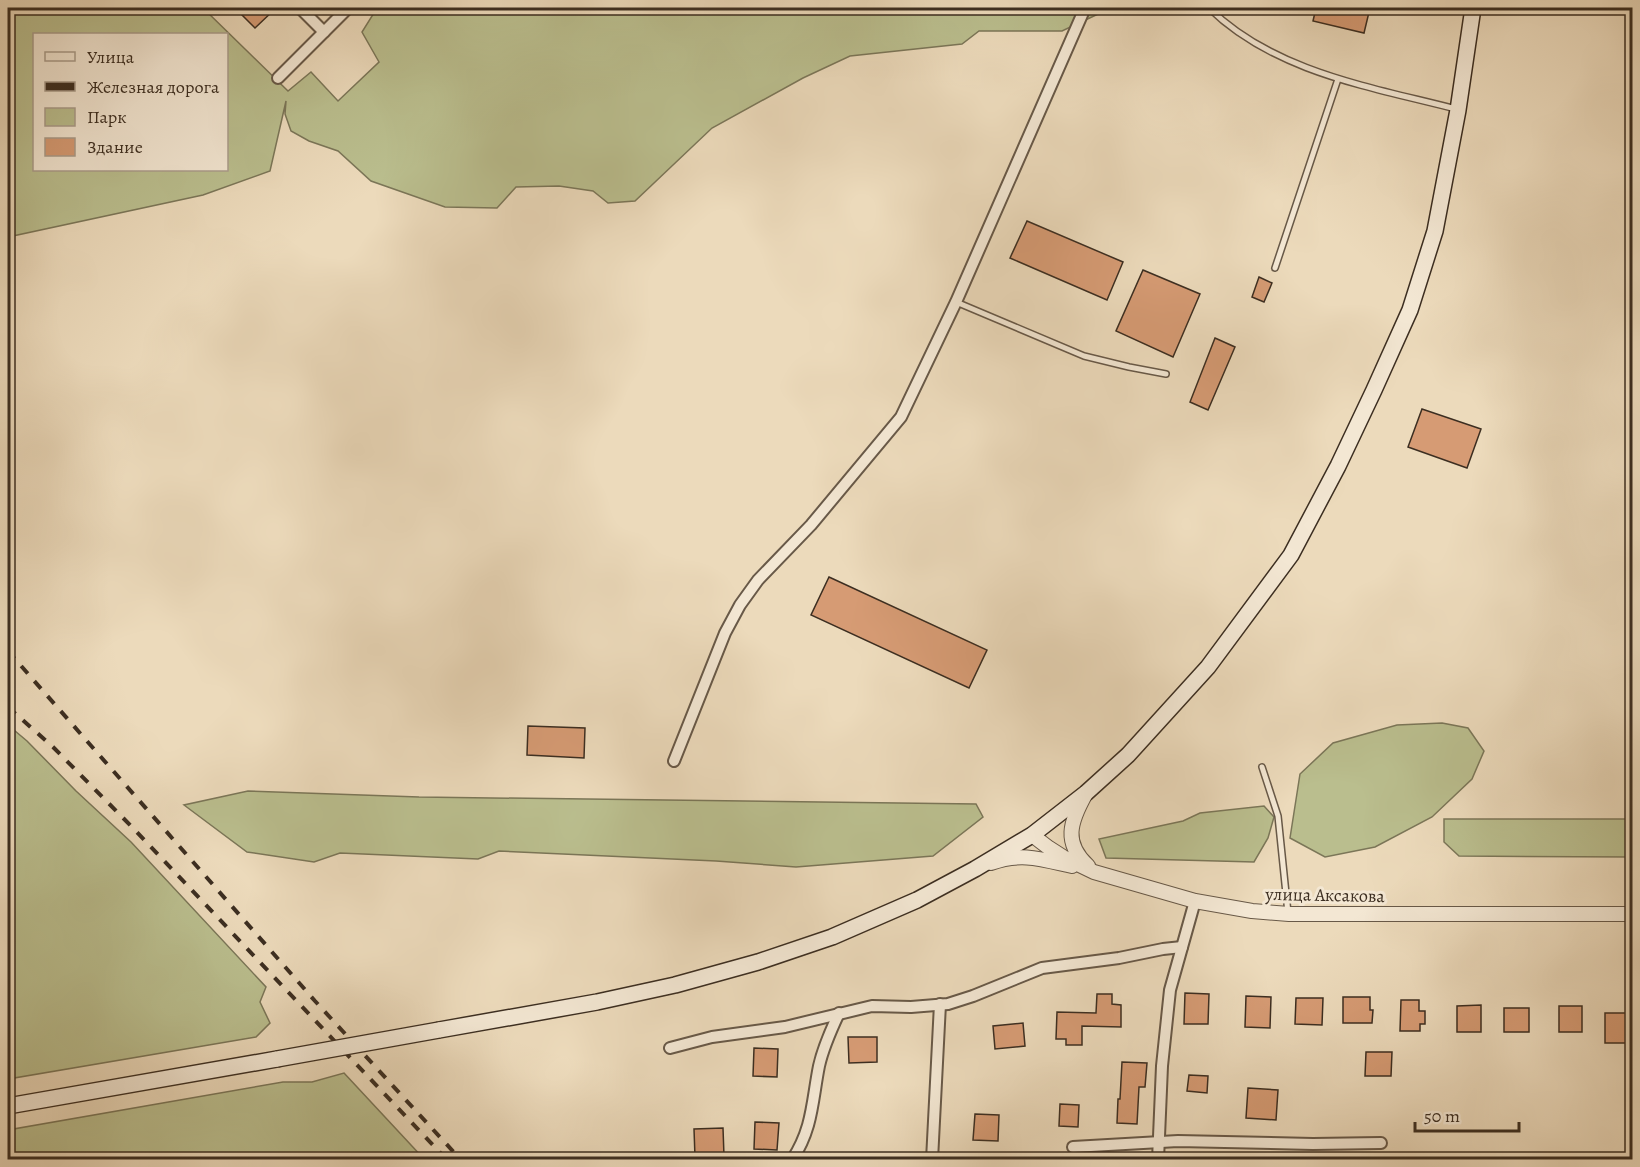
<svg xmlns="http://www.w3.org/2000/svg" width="1640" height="1167" viewBox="0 0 1640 1167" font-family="Alegreya,serif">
	<rect width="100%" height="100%" fill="#ecdabb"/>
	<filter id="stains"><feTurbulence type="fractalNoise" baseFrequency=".00333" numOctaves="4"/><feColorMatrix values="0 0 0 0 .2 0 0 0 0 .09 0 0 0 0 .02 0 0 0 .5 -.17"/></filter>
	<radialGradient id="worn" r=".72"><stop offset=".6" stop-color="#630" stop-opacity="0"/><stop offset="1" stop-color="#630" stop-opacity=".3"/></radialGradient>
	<g fill="#babe8e" stroke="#7b7658" stroke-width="1.5" fill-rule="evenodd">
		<path d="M8,8H203L288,91L311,72L338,101L379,62L362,32L377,8H1111L1062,31H979L962,44L850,56L803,78L712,128L635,201L608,203L593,191L559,186L516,187L497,208L445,207L371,181L338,151L309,141L291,131L285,114L286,101L270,171L203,195L8,237ZM34,34H226V170H34Z"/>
		<path d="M1442,723L1468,728L1484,751L1472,779L1432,817L1375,847L1325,857L1290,838L1300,774L1333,743L1397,725Z"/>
		<path d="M8,725L27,741L76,791L131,842L266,987L260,1002L270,1023L256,1037L8,1079Z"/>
		<path d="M248,791L419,797L976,804L983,817L933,856L796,867L716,861L499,851L478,859L340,853L314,862L247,852L184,805Z"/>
		<path d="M1264,806L1274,817L1268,838L1254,862L1106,858L1099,839L1183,821L1200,813Z"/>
		<path d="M1444,819H1632V857L1459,856L1444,842Z"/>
		<path d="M344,1073L424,1159H8V1130L283,1082H312Z"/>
	</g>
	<g fill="#d69b74" stroke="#3c2e21" stroke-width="1.5">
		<path d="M247,8H276L255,28L241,14Z"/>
		<path d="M1316,8H1370L1364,33L1313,21Z"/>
		<path d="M1027,221L1123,262L1107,300L1010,258Z"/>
		<path d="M1143,270L1200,294L1173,357L1116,331Z"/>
		<path d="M1259,277L1272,283L1264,302L1252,297Z"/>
		<path d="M1215,338L1235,347L1208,410L1190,402Z"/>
		<path d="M1422,409L1481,429L1467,468L1408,447Z"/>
		<path d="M829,577L987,650L969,688L811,615Z"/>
		<path d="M528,726L585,728L584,758L527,755Z"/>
		<path d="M1185,993L1209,994L1208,1024H1184Z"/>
		<path d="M1097,994H1112V1004L1121,1005V1027L1082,1026V1045H1066V1039H1056L1057,1012L1096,1013Z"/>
		<path d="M1246,996L1271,997L1270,1028L1245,1027Z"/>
		<path d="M1343,997H1370V1010H1373L1372,1023H1343Z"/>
		<path d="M1296,998H1323L1322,1025L1295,1024Z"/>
		<path d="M1401,1000H1419V1011H1425V1024H1420V1031H1400Z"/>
		<path d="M1481,1005V1032H1457V1006Z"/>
		<rect x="1559" y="1006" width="23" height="26"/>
		<rect x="1504" y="1008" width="25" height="24"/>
		<rect x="1605" y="1013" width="26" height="30"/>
		<path d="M1023,1023L1025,1046L995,1049L993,1026Z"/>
		<path d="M848,1037H877V1062L849,1063Z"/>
		<path d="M754,1048L778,1049L777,1077L753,1076Z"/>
		<path d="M1366,1052H1392L1391,1076H1365Z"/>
		<path d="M1122,1062L1147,1063L1145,1087H1139L1137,1124L1117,1123L1118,1099H1120Z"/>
		<path d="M1189,1075L1208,1076L1207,1093L1187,1091Z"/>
		<path d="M1248,1088L1278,1090L1276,1120L1246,1118Z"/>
		<path d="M1060,1104L1079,1105L1078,1127L1059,1126Z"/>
		<path d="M975,1114L999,1115L998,1141L973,1140Z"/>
		<path d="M755,1122L779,1123L777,1150L754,1149Z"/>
		<path d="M723,1128L724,1156L695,1157L694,1129Z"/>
	</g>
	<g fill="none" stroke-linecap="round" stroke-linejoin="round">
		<defs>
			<g id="service">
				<path d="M1209,8C1274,72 1371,87 1456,109"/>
				<path d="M1275,268L1338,79"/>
				<path d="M956,302L1084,356L1129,367L1166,374"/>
				<path d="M1262,767L1278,816L1288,913"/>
			</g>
			<g id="minor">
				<path d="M300,8L324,32"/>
				<path d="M278,78L348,8"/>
				<path d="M674,761L725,633L740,605L758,580L811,525L901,417L956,302L1085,8"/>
				<path d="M670,1048L712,1037L785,1027L872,1006L911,1007L948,1004L973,996L1042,968L1119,958L1163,949L1182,947"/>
				<path d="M1073,1147L1178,1141L1313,1144L1381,1143"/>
				<path d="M792,1160C813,1128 812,1101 819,1066C823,1048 831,1030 839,1013"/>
				<path d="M932,1160L940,1004"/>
				<path d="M1158,1160L1162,1066L1170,990L1195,901"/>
			</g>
			<g id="tertiary">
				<path d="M1085,795C1070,822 1063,843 1088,866"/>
				<path d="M1032,835L1049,848L1063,857L1094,872L1195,901L1252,911L1289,914H1632"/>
				<path d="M991,863C1021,852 1041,859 1072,866"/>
			</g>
			<g id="secondary">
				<path d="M439,1030L597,1002L675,985L758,962L832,937L917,900L975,869L1032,835L1086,793L1128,755L1208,667L1291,555L1338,466L1374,390L1410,310L1435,231L1458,110L1473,8"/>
				<path d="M8,1106L277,1059"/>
			</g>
		</defs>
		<use href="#service" stroke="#685948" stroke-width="8"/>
		<use href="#minor" stroke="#685948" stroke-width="14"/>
		<use href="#tertiary" stroke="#685948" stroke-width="16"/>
		<use href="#secondary" stroke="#3c2e21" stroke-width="18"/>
		<use href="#service" stroke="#f3e7d3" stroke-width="5"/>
		<use href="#minor" stroke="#f3e7d3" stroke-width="10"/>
		<use href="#tertiary" stroke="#f3e7d3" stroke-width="14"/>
		<use href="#secondary" stroke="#f3e7d3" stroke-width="15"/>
		<g stroke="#3c2e21" stroke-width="4" stroke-dasharray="10 10" stroke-linecap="butt">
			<path d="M8,651L315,1001L461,1160"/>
			<path d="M8,707L53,747L134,829L447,1160"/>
		</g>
		<defs>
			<path id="secondary-bridge" d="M277,1059L439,1030"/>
		</defs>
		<use href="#secondary-bridge" stroke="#3c2e21" stroke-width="18" stroke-linecap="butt"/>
		<use href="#secondary-bridge" stroke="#f3e7d3" stroke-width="15"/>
	</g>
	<g text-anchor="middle" stroke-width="6" stroke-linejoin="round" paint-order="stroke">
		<g font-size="18" fill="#3c2e21" stroke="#f3e7d3">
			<text transform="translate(1325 895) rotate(1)" y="6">улица Аксакова</text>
		</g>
	</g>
	<rect width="1640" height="1167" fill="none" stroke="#ecdabb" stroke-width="30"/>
	<rect x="9" y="9" width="1622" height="1149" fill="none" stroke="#3c2e21" stroke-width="3"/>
	<rect x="15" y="15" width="1610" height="1137" fill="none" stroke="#3c2e21" stroke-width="1.5"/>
	<rect x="33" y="33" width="195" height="138" fill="#f3e7d3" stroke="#aa9d8c" stroke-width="1.5"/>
	<rect x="45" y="52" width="30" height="9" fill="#f3e7d3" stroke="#aa9d8c" stroke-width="1.5"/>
	<text x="87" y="63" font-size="18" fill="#3c2e21">Улица</text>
	<rect x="45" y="82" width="30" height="9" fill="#3c2e21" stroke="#aa9d8c" stroke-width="1.5"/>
	<text x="87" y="93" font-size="18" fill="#3c2e21">Железная дорога</text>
	<rect x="45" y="108" width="30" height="18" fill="#babe8e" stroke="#aa9d8c" stroke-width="1.5"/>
	<text x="87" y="123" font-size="18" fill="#3c2e21">Парк</text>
	<rect x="45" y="138" width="30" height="18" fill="#d69b74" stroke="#aa9d8c" stroke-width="1.5"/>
	<text x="87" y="153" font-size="18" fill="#3c2e21">Здание</text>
	<path d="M1415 1122v9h104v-9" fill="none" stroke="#3c2e21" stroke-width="3"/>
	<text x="1424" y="1122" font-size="18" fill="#3c2e21" stroke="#f3e7d3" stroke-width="4.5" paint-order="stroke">50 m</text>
	<rect width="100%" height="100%" filter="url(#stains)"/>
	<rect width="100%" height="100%" fill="url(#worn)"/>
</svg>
